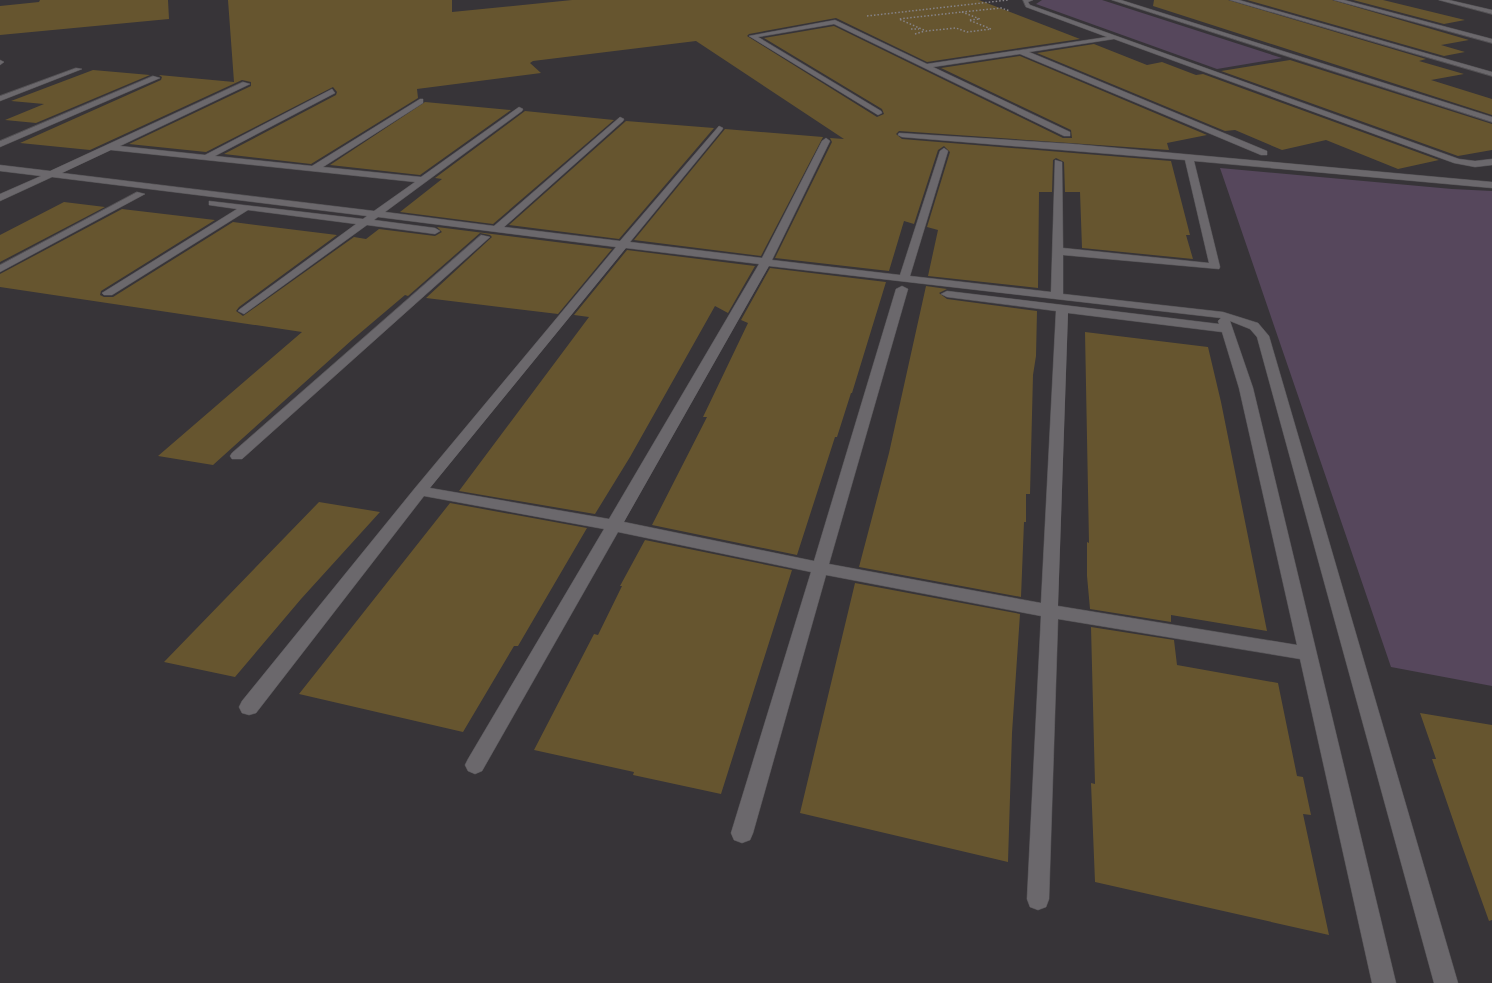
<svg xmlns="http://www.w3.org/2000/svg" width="1492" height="983" viewBox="0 0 1492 983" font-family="'Exo 2',sans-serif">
	<rect width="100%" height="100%" fill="#373438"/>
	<g fill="#56475c">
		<path d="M1042,0H1102L1282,58L1217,69L1036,4Z"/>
		<path d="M1220,168L1452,189L1492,191V686L1391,667Z"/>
	</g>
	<g fill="#66552f">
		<path d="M40,0H168L169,19L0,35V6L39,2Z"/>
		<path d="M228,0H452V12L572,0H979L1080,39L927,62L836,18L749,34L747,36L877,117L884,114L882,109L764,38L834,26L1063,138H1072L1071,130L941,68L1020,56L1207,135L1167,143L1169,150L899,131L896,134L902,139L1171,161L1190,235H1186L1193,259L1082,248L1080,192H1065L1064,162L1056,158L1053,160L1052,192H1039L1038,288L928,276L938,230L927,227L950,152L944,146L938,150L914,224L904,221L889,271L775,258L832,142L830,138L844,139L696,41L533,61L530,63L541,73L417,89L418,98L311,164L224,154L336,95L337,92L333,87L206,152L129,144L251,86V82L242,80L90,150L20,143L161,80L162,77L159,75L234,82Z"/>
		<path d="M1154,0H1228L1426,59L1419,61L1464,74L1431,80L1492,99V115L1153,6Z"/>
		<path d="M1247,0H1332L1469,40L1441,45L1465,52L1444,56Z"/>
		<path d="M1353,0H1383L1465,20L1444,24Z"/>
		<path d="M1094,44L1147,65L1162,62L1196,75L1203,74L1439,160L1398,169L1326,140L1282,150L1235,130L1225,131L1037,53Z"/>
		<path d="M1290,60L1492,124V150L1458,156L1221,71Z"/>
		<path d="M93,70L150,75L36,123L5,120L44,104L11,101Z"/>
		<path d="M425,102L511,110L420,175L330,165Z"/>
		<path d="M525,111L614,120L493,224L400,212L442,179L435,178Z"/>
		<path d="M626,121L714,128L619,239L509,225Z"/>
		<path d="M725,129L823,137L761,256L634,240Z"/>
		<path d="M64,202L105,207L0,262V235Z"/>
		<path d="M122,209L215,220L101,291L100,295L104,297H113L233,222L337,235L239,307L236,311L243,316L354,237L366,239L379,229L435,236L442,232L437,227L612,249L558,314L426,298L492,237L490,235L480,233L408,296L405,295L353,339L213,465L158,456L302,332L0,287V274Z"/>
		<path d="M627,250L755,266L728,313L715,306L630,457L595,514L459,491L589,317L574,315Z"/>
		<path d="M770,268L886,282L852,393H851L837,437H835L797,555L652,525L707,417H703L748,323L741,320Z"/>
		<path d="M926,286L947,289L939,293L947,299L1037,311L1036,356L1033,375L1030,494H1026V522H1024L1021,597L859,567L889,453Z"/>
		<path d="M1085,332L1208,347L1221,402L1267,631L1171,615V622L1090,609L1087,576V542L1089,543Z"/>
		<path d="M319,502L380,512L301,599L235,677L164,662Z"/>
		<path d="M450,503L587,528L518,646H514L463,732L299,694Z"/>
		<path d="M645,540L792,570L721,794L633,775L634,772L534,750L594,634L598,635L622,586H620Z"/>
		<path d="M855,583L1020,614L1012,733L1008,862L800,813Z"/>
		<path d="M1091,627L1174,640L1177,665L1278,683L1297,776L1303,777L1311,815L1303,814L1329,935L1095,882L1091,783L1095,784Z"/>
		<path d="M1420,713L1492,725V920L1489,921L1462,846L1432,759H1436Z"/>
	</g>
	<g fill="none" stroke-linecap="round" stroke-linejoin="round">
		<defs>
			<g id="minor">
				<path d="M1023,0H1033L1028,2L1030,5L1459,159L1475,161L1492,159V165L1475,167L1454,163L1114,39L1029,52L1267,151V155H1261L1020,54L933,67L1070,132V136H1064L834,24L758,37L881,111L882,113L878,115L749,36L835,20L927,64L1107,37L1026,7Z"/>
				<path d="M1112,0H1121L1492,117V122Z"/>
				<path d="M1230,0H1239L1492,72V76Z"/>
				<path d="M1334,0H1344L1492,39V43Z"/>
				<path d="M1439,0H1449L1492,10V14Z"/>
				<path d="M0,60L4,62L0,65Z"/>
				<path d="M76,68L82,69L0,101V96Z"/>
				<path d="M153,76L160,78L0,147V141Z"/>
				<path d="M243,82L250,84L120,146L205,155L332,89L335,93L215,156L312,166L420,99H423V103L323,167L421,177L519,107L523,109L522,111L385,212L494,226L620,117L624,119L623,121L504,227L620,241L719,126L723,128L722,130L630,242L762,258L822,141L826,138L830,141L772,260L900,275L940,151L944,148L948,151L910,276L1051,292L1055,160L1062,162L1063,248L1209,263L1185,160L902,137L898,135L899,133L1073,144L1492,182V188L1194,161L1220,267L1219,269L1063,255V294L1223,312L1258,323L1269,336L1458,983H1434L1257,337L1250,329L1230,321L1253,388L1396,983H1372L1300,659L1058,619L1049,899L1046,907L1038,910L1030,907L1027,899L1041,616L826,575L753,833L750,840L742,843L734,840L731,833L811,572L618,532L482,771L475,774L468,771L465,765L468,759L604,529L424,496L256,713L249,715L242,713L239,707L242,701L415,488L616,247L378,217L374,220L435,228L440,231L435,234L367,225L244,314L238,311L240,309L356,224L248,210L112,295H104L102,293L237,209L209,205V201L363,219L367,216L52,177L0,201V194L41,176L0,171V165L50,171ZM111,150L415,182L374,211L62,173ZM626,248L759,264L609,519L430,488ZM769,266L1221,318L1218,321L1219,324L947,291L941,294L947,297L1056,311L1041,603L829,564L908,289L902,286L896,289L814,561L624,522ZM1068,313L1222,332L1239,388L1297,645L1058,606Z"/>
				<path d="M137,192L145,194L0,272V265Z"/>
				<path d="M481,235L490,237L242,459H232L230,456L232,453Z"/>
			</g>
		</defs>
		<use href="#minor" stroke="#535154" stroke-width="1"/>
		<g stroke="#868387" stroke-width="1.5" stroke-dasharray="1.5 2" stroke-linecap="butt">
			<path d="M962,12L980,19L969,20L991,29L967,32L956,28L926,31L899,19Z"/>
			<path d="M962,12L1001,8L1010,11"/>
			<path d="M867,16L1008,0"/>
			<path d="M911,29H919"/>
			<path d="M915,34L925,31"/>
		</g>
		<use href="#minor" fill="#6b686c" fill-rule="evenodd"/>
	</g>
</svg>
